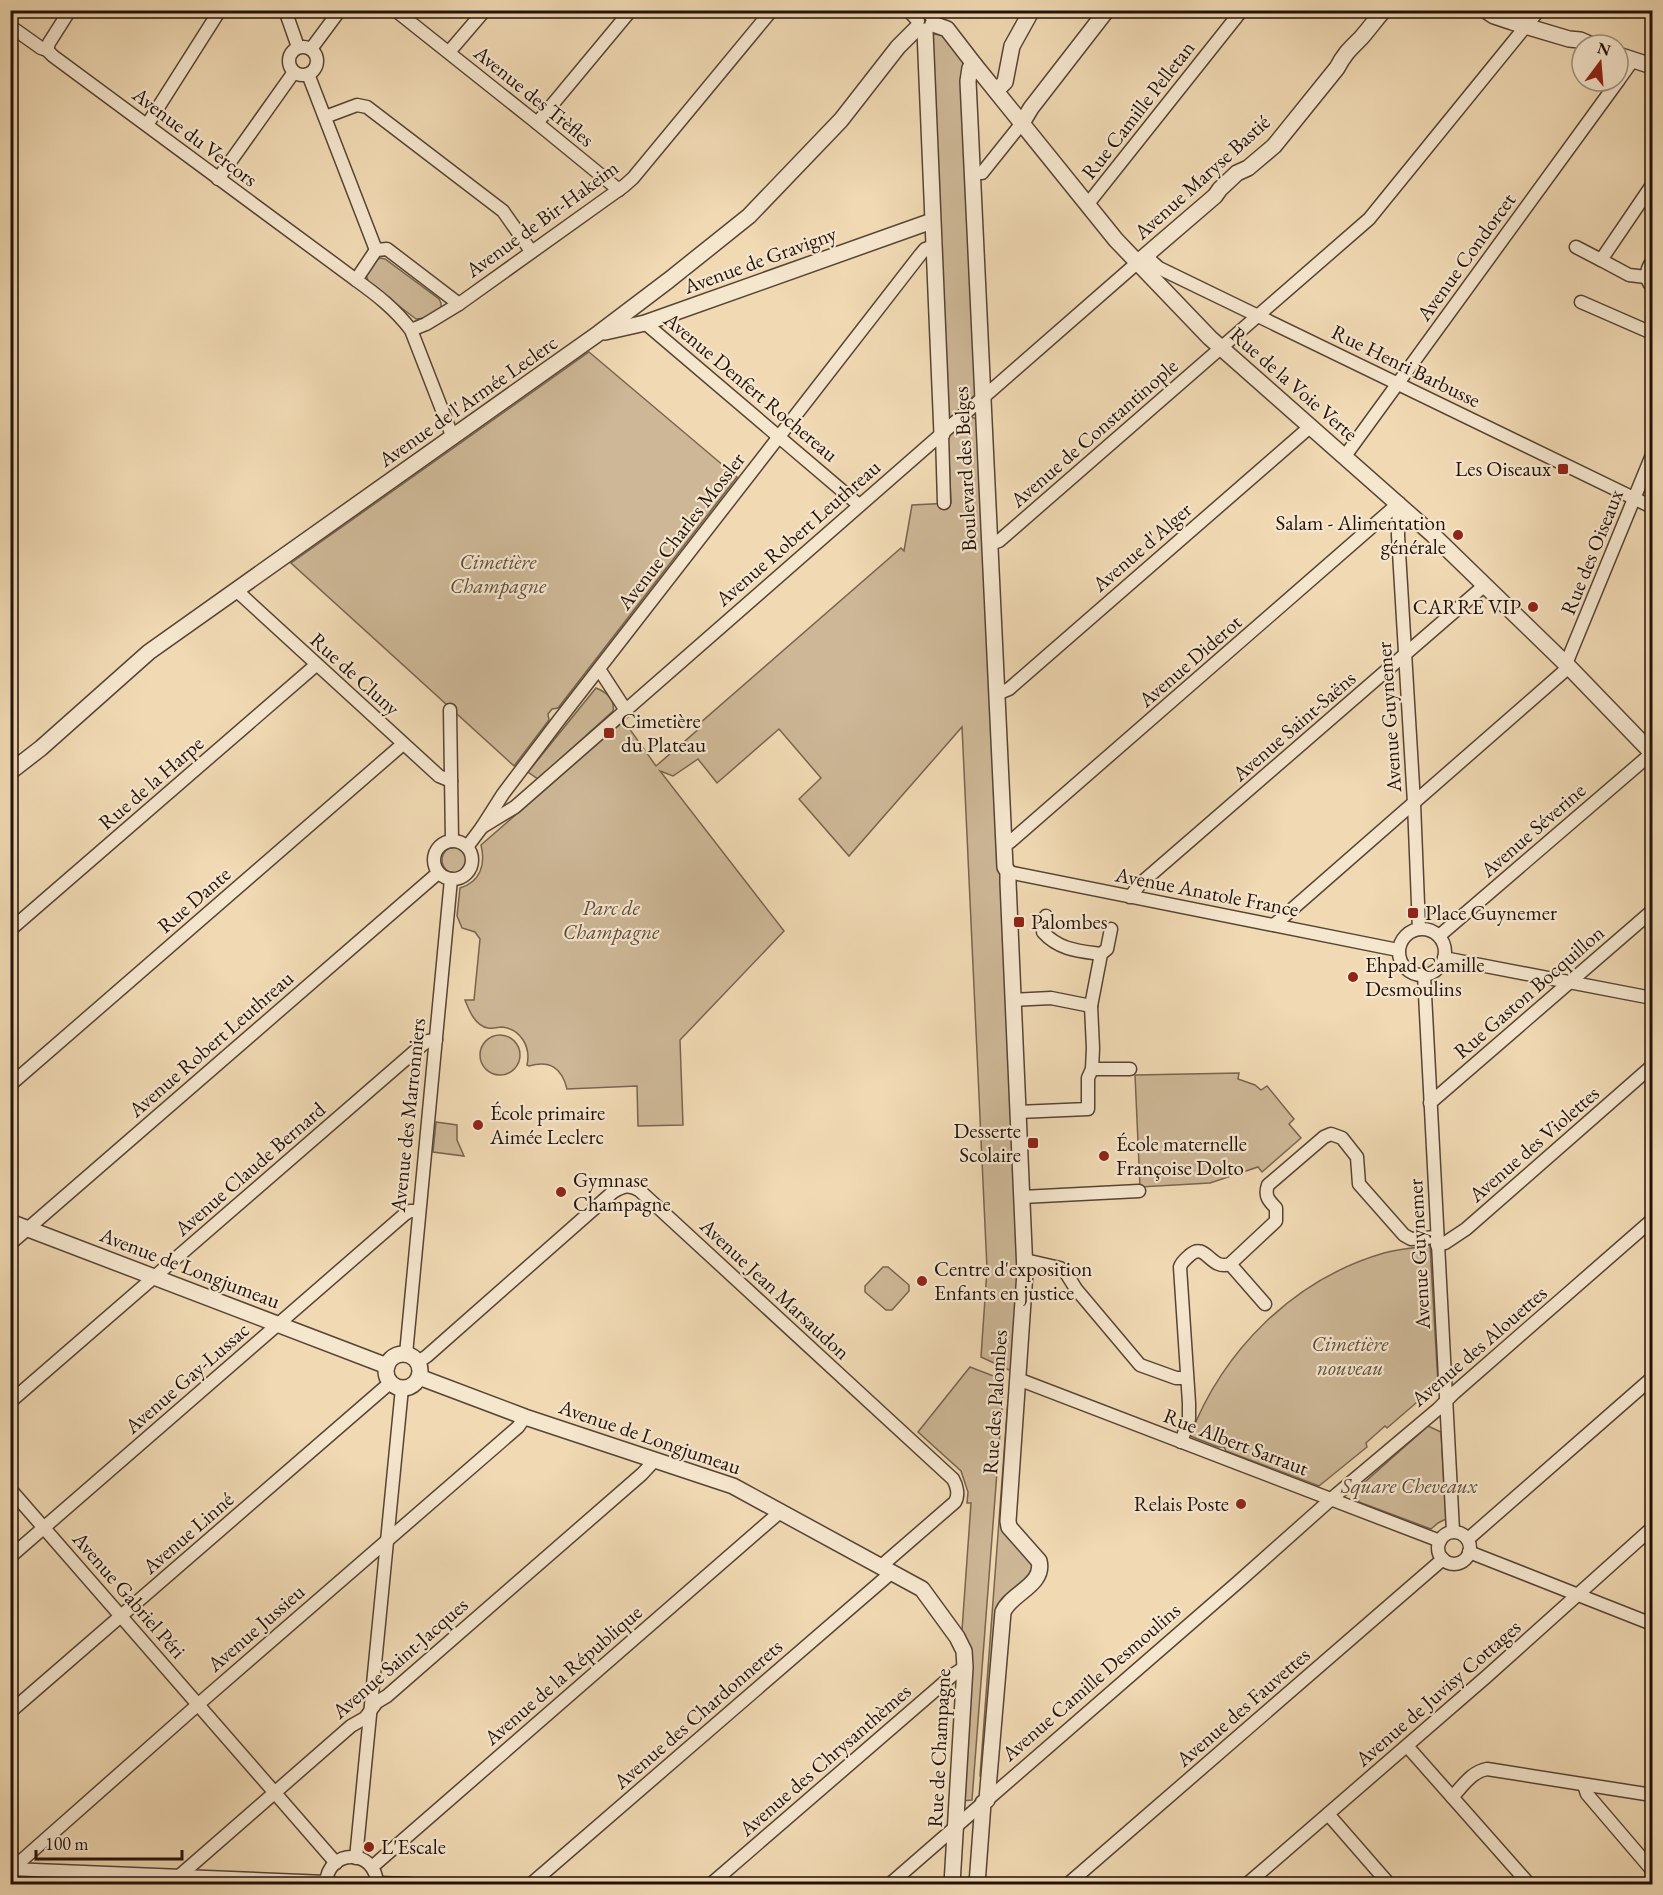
<svg xmlns="http://www.w3.org/2000/svg" width="1663" height="1895" viewBox="0 0 1663 1895" font-family="'EB Garamond',serif">
	<rect width="100%" height="100%" fill="#f0d9b3"/>
	<filter id="stains"><feTurbulence type="fractalNoise" baseFrequency=".00333" numOctaves="4"/><feColorMatrix values="0 0 0 0 .2 0 0 0 0 .09 0 0 0 0 .02 0 0 0 .5 -.17"/></filter>
	<radialGradient id="worn" r=".72"><stop offset=".6" stop-color="#630" stop-opacity="0"/><stop offset="1" stop-color="#630" stop-opacity=".3"/></radialGradient>
	<g fill="#cdb796" stroke="#786450" stroke-width="1.5">
		<path d="M935,34L945,36L963,58L978,392L950,418L948,417L931,36Z"/>
		<path d="M380,258L385,259L439,299L441,303V307L426,318L416,319L369,283L366,275L376,260Z"/>
		<path d="M589,352L737,477L558,708L552,709L548,714L549,720L514,766L291,563Z"/>
		<path d="M971,417L977,419L998,870L1004,881L1021,1259L1013,1369L1009,1370L981,1357L987,1269L962,727L849,856L799,799L821,778L779,729L717,783L698,759L673,776L660,771L784,931L680,1040L683,1125L638,1126L637,1086L567,1089C562,1068 550,1060 529,1066L527,1065C531,1047 521,1029 502,1027C497,1027 492,1029 488,1028C475,1026 469,1010 465,1000H474L480,939L475,932L462,928L457,916L460,888C480,882 486,865 481,845L624,721L656,766L701,727L699,724L901,548L904,551L912,505L951,503L948,437Z"/>
		<path d="M596,688C606,692 615,699 613,711L538,779L528,772Z"/>
		<circle cx="455" cy="860" r="13"/>
		<circle cx="500" cy="1055" r="20"/>
		<path d="M1239,1073L1238,1079L1255,1085L1261,1090L1267,1086L1294,1119L1289,1124L1301,1138L1262,1172L1258,1167L1210,1183L1140,1187L1135,1075Z"/>
		<path d="M436,1122L457,1125V1140L464,1156L433,1152Z"/>
		<path d="M1430,1245L1438,1384L1387,1428L1385,1426L1366,1443L1367,1447L1319,1486L1226,1451L1224,1447H1218L1190,1436C1223,1350 1294,1279 1384,1253C1399,1249 1415,1248 1430,1245Z"/>
		<path d="M883,1267H888L909,1285V1291L892,1310H886L865,1292V1286Z"/>
		<path d="M970,1367L1004,1380L972,1800L962,1801L959,1632L962,1630L971,1503H967L968,1492L961,1471L918,1432Z"/>
		<path d="M1008,1400L1013,1401L1004,1519L1032,1560L1035,1572L1003,1602L984,1777L980,1776Z"/>
		<path d="M1428,1426L1441,1432L1446,1519L1438,1523L1431,1529L1359,1502L1357,1489Z"/>
	</g>
	<g fill="none" stroke-linecap="round" stroke-linejoin="round">
		<defs>
			<g id="minor">
				<path d="M285,10L298,47"/>
				<path d="M395,10L537,123L619,190"/>
				<path d="M908,10L918,21"/>
				<path d="M931,16L933,10"/>
				<path d="M10,26L41,48L47,50L53,56L356,280"/>
				<circle cx="303" cy="61" r="14"/>
				<path d="M311,49L340,10"/>
				<path d="M47,50L49,43L70,10"/>
				<path d="M449,52L485,10"/>
				<path d="M308,74L376,250"/>
				<path d="M1618,81L1633,60"/>
				<path d="M325,117L357,105L367,107L503,211L531,251"/>
				<path d="M537,123L631,10"/>
				<path d="M147,125L220,10"/>
				<path d="M973,173H982L1022,123"/>
				<path d="M218,179L294,72"/>
				<path d="M1087,205L1242,10"/>
				<path d="M1576,247L1601,260"/>
				<path d="M1149,254L1151,261L1159,268L1652,507"/>
				<path d="M1652,261C1646,270 1644,278 1652,287"/>
				<path d="M1646,277L1629,275L1601,260L1652,185"/>
				<path d="M1581,302L1652,333"/>
				<path d="M645,323L859,505"/>
				<path d="M411,330L426,324L459,304L624,186L633,178L772,10"/>
				<path d="M942,434L944,503"/>
				<path d="M453,438L411,330C395,309 377,295 356,280L376,250L387,249L459,304"/>
				<path d="M1345,456L1618,81"/>
				<path d="M1399,503L1398,535L1414,803L1419,929"/>
				<path d="M990,544L999,541L1369,219L1539,10"/>
				<path d="M237,591L439,776L451,781"/>
				<path d="M1566,664L1652,455"/>
				<path d="M599,669L625,709"/>
				<path d="M997,694L1009,689L1311,426"/>
				<path d="M450,710L452,841"/>
				<path d="M482,827L515,807L1137,263"/>
				<circle cx="453" cy="860" r="19"/>
				<path d="M1004,844L1010,842L1399,503"/>
				<path d="M467,847L482,827L503,794L559,720L920,255L925,249L933,246"/>
				<path d="M1008,872L1398,950"/>
				<path d="M1130,897L1140,884L1485,585"/>
				<path d="M1046,916L1043,932C1059,950 1079,951 1101,954"/>
				<path d="M1274,925L1569,667"/>
				<circle cx="1422" cy="952" r="23"/>
				<path d="M10,930L316,665"/>
				<path d="M1439,936L1652,753"/>
				<path d="M1444,958L1652,998"/>
				<path d="M1424,975L1453,1531"/>
				<path d="M1013,1000L1051,998L1091,1006"/>
				<path d="M1092,1069H1130"/>
				<path d="M10,1085L403,744"/>
				<path d="M1430,1103L1652,911"/>
				<path d="M1018,1112L1088,1109V1078L1092,1069L1093,1048L1091,1006L1101,954L1107,949L1111,929"/>
				<path d="M1022,1197L1139,1191"/>
				<path d="M10,1244L438,873"/>
				<path d="M1437,1245L1445,1243L1466,1229L1652,1066"/>
				<path d="M1025,1260L1060,1268L1066,1273L1076,1289L1140,1365L1176,1378H1187"/>
				<path d="M1230,1264L1265,1304"/>
				<path d="M406,1354L451,879"/>
				<path d="M418,1362L427,1356L613,1192C623,1186 629,1184 639,1190L953,1479C957,1486 959,1495 955,1502L880,1567"/>
				<path d="M1018,1379L1440,1541"/>
				<path d="M10,1402L422,1045L428,1041L436,1040"/>
				<path d="M1181,1442L1189,1419V1403L1180,1267C1182,1261 1186,1259 1190,1255C1206,1241 1210,1271 1230,1264L1276,1221V1208C1269,1201 1264,1196 1268,1185L1324,1137L1331,1134L1342,1138L1357,1157L1359,1184L1404,1235L1411,1239L1437,1237"/>
				<path d="M10,1489L336,1863"/>
				<circle cx="1454" cy="1548" r="16"/>
				<path d="M1468,1539L1652,1378"/>
				<path d="M1469,1552L1652,1624"/>
				<path d="M10,1557L405,1214L410,1211H419"/>
				<path d="M10,1712L391,1382"/>
				<path d="M1407,1746L1529,1884"/>
				<path d="M1584,1785L1587,1794L1652,1870"/>
				<path d="M1452,1797C1463,1786 1471,1772 1487,1769L1652,1795"/>
				<path d="M987,1800L1237,1583L1337,1494L1438,1409L1454,1393L1652,1220"/>
				<path d="M1328,1814L1389,1884"/>
				<path d="M356,1858L402,1388"/>
				<path d="M372,1867L780,1512"/>
				<path d="M10,1868L21,1861L202,1701L518,1427L525,1417"/>
				<path d="M10,1869L326,1882"/>
				<path d="M377,1883L411,1884"/>
				<path d="M170,1884L351,1726L365,1718L377,1702L387,1696L642,1474L655,1460"/>
				<path d="M326,1884C327,1848 376,1848 377,1884"/>
				<path d="M531,1884L891,1573"/>
				<path d="M711,1884L954,1674L965,1667"/>
				<path d="M890,1884L983,1803"/>
				<path d="M1068,1884L1443,1559"/>
				<path d="M1247,1884L1486,1677L1652,1528"/>
			</g>
			<g id="tertiary">
				<path d="M1485,10L1494,16L1512,22L1569,39L1580,40L1592,45"/>
				<path d="M933,24L947,29L974,64L1116,240L1210,338L1433,535L1569,667L1652,753"/>
				<path d="M925,31L942,434"/>
				<path d="M1618,55L1652,66"/>
				<path d="M974,64L970,68L968,81L1005,867L1008,872V882L1025,1272L1008,1521L1009,1527L1039,1561C1045,1585 1011,1593 1003,1612L987,1800L983,1803L977,1884"/>
				<path d="M996,91L1005,82L1012,46L1032,10"/>
				<path d="M1022,123L1031,108L1107,10"/>
				<path d="M1137,263L1215,196L1220,189L1237,173L1248,168L1274,146L1337,68C1345,53 1350,49 1361,38C1369,29 1376,19 1384,10"/>
				<path d="M605,332L645,323L932,221"/>
				<path d="M10,772L41,748L149,652L599,333L669,280L749,216L841,120L898,47L917,28"/>
				<path d="M10,1222L387,1366"/>
				<circle cx="403" cy="1371" r="17"/>
				<path d="M419,1377L525,1417L733,1486L922,1589L957,1637L964,1651L965,1667L952,1884"/>
			</g>
		</defs>
		<use href="#minor" stroke="#564435" stroke-width="15"/>
		<use href="#tertiary" stroke="#564435" stroke-width="18"/>
		<use href="#minor" stroke="#f5e6ce" stroke-width="12"/>
		<use href="#tertiary" stroke="#f5e6ce" stroke-width="15"/>
	</g>
	<g fill="#8f2418" stroke="#f5e6ce" stroke-width="2">
		<rect x="1557" y="463" width="12" height="12" rx="3"/>
		<circle cx="1458" cy="535" r="6"/>
		<circle cx="1533" cy="607" r="6"/>
		<rect x="603" y="727" width="12" height="12" rx="3"/>
		<rect x="1407" y="907" width="12" height="12" rx="3"/>
		<rect x="1013" y="916" width="12" height="12" rx="3"/>
		<circle cx="1353" cy="977" r="6"/>
		<circle cx="478" cy="1125" r="6"/>
		<rect x="1027" y="1137" width="12" height="12" rx="3"/>
		<circle cx="1104" cy="1156" r="6"/>
		<circle cx="561" cy="1192" r="6"/>
		<circle cx="922" cy="1281" r="6"/>
		<circle cx="1241" cy="1504" r="6"/>
		<circle cx="369" cy="1847" r="6"/>
	</g>
	<g text-anchor="middle" stroke-width="4.5" stroke-linejoin="round" paint-order="stroke">
		<g font-size="21" fill="#23120b" stroke="#f5e6ce">
			<text transform="translate(534 96) rotate(39)" y="7">Avenue des Trèfles</text>
			<text transform="translate(1138 110) rotate(-52)" y="7">Rue Camille Pelletan</text>
			<text transform="translate(195 137) rotate(37)" y="7">Avenue du Vercors</text>
			<text transform="translate(1202 177) rotate(-42)" y="7">Avenue Maryse Bastié</text>
			<text transform="translate(542 219) rotate(-36)" y="7">Avenue de Bir-Hakeim</text>
			<text transform="translate(1466 257) rotate(-54)" y="7">Avenue Condorcet</text>
			<text transform="translate(760 260) rotate(-20)" y="7">Avenue de Gravigny</text>
			<text transform="translate(1406 366) rotate(26)" y="7">Rue Henri Barbusse</text>
			<text transform="translate(1294 384) rotate(41)" y="7">Rue de la Voie Verte</text>
			<text transform="translate(751 387) rotate(40)" y="7">Avenue Denfert Rochereau</text>
			<text transform="translate(468 401) rotate(-35)" y="7">Avenue de l'Armée Leclerc</text>
			<text transform="translate(1094 433) rotate(-41)" y="7">Avenue de Constantinople</text>
			<text transform="translate(965 469) rotate(-93)" y="7">Boulevard des Belges</text>
			<text transform="translate(681 531) rotate(-52)" y="7">Avenue Charles Mossler</text>
			<text transform="translate(798 533) rotate(-41)" y="7">Avenue Robert Leuthreau</text>
			<text transform="translate(1142 547) rotate(-41)" y="7">Avenue d'Alger</text>
			<text transform="translate(1592 552) rotate(-68)" y="7">Rue des Oiseaux</text>
			<text transform="translate(1190 661) rotate(-41)" y="7">Avenue Diderot</text>
			<text transform="translate(355 674) rotate(42)" y="7">Rue de Cluny</text>
			<text transform="translate(1389 717) rotate(-94)" y="7">Avenue Guynemer</text>
			<text transform="translate(1294 726) rotate(-41)" y="7">Avenue Saint-Saëns</text>
			<text transform="translate(151 783) rotate(-41)" y="7">Rue de la Harpe</text>
			<text transform="translate(1533 830) rotate(-41)" y="7">Avenue Séverine</text>
			<text transform="translate(1207 892) rotate(11)" y="7">Avenue Anatole France</text>
			<text transform="translate(194 900) rotate(-41)" y="7">Rue Dante</text>
			<text transform="translate(1529 992) rotate(-41)" y="7">Rue Gaston Bocquillon</text>
			<text transform="translate(211 1044) rotate(-41)" y="7">Avenue Robert Leuthreau</text>
			<text transform="translate(408 1115) rotate(-84)" y="7">Avenue des Marronniers</text>
			<text transform="translate(1534 1144) rotate(-41)" y="7">Avenue des Violettes</text>
			<text transform="translate(250 1169) rotate(-41)" y="7">Avenue Claude Bernard</text>
			<text transform="translate(1419 1254) rotate(-93)" y="7">Avenue Guynemer</text>
			<text transform="translate(190 1268) rotate(21)" y="7">Avenue de Longjumeau</text>
			<text transform="translate(775 1289) rotate(43)" y="7">Avenue Jean Marsaudon</text>
			<text transform="translate(1479 1346) rotate(-41)" y="7">Avenue des Alouettes</text>
			<text transform="translate(187 1378) rotate(-41)" y="7">Avenue Gay-Lussac</text>
			<text transform="translate(995 1402) rotate(-86)" y="7">Rue des Palombes</text>
			<text transform="translate(650 1437) rotate(19)" y="7">Avenue de Longjumeau</text>
			<text transform="translate(1236 1442) rotate(21)" y="7">Rue Albert Sarraut</text>
			<text transform="translate(188 1533) rotate(-41)" y="7">Avenue Linné</text>
			<text transform="translate(129 1595) rotate(49)" y="7">Avenue Gabriel Péri</text>
			<text transform="translate(256 1628) rotate(-41)" y="7">Avenue Jussieu</text>
			<text transform="translate(400 1658) rotate(-41)" y="7">Avenue Saint-Jacques</text>
			<text transform="translate(563 1675) rotate(-41)" y="7">Avenue de la République</text>
			<text transform="translate(1091 1682) rotate(-41)" y="7">Avenue Camille Desmoulins</text>
			<text transform="translate(1438 1693) rotate(-41)" y="7">Avenue de Juvisy Cottages</text>
			<text transform="translate(1243 1707) rotate(-41)" y="7">Avenue des Fauvettes</text>
			<text transform="translate(698 1714) rotate(-41)" y="7">Avenue des Chardonnerets</text>
			<text transform="translate(939 1748) rotate(-87)" y="7">Rue de Champagne</text>
			<text transform="translate(825 1760) rotate(-41)" y="7">Avenue des Chrysanthèmes</text>
		</g>
		<g font-size="21" fill="#23120b" stroke="#f5e6ce" text-anchor="start">
			<text x="1551" y="476" text-anchor="end">Les Oiseaux</text>
			<text x="1446" y="530" text-anchor="end">Salam - Alimentation<tspan x="1446" dy="24">générale</tspan></text>
			<text x="1521" y="614" text-anchor="end">CARRE VIP</text>
			<text x="621" y="728">Cimetière<tspan x="621" dy="24">du Plateau</tspan></text>
			<text x="1425" y="920">Place Guynemer</text>
			<text x="1031" y="929">Palombes</text>
			<text x="1365" y="972">Ehpad Camille<tspan x="1365" dy="24">Desmoulins</tspan></text>
			<text x="490" y="1120">École primaire<tspan x="490" dy="24">Aimée Leclerc</tspan></text>
			<text x="1021" y="1138" text-anchor="end">Desserte<tspan x="1021" dy="24">Scolaire</tspan></text>
			<text x="1116" y="1151">École maternelle<tspan x="1116" dy="24">Françoise Dolto</tspan></text>
			<text x="573" y="1187">Gymnase<tspan x="573" dy="24">Champagne</tspan></text>
			<text x="934" y="1276">Centre d'exposition<tspan x="934" dy="24">Enfants en justice</tspan></text>
			<text x="1229" y="1511" text-anchor="end">Relais Poste</text>
			<text x="381" y="1854">L'Escale</text>
		</g>
		<g font-size="21" font-style="italic" fill="#5e4c3c" stroke="#f5e6ce">
			<text x="498" y="569">Cimetière<tspan x="498" dy="24">Champagne</tspan></text>
			<text x="611" y="915">Parc de<tspan x="611" dy="24">Champagne</tspan></text>
			<text x="1350" y="1351">Cimetière<tspan x="1350" dy="24">nouveau</tspan></text>
			<text x="1409" y="1493">Square Cheveaux</text>
		</g>
	</g>
	<rect width="1663" height="1895" fill="none" stroke="#f0d9b3" stroke-width="36"/>
	<rect x="12" y="12" width="1639" height="1871" fill="none" stroke="#23120b" stroke-width="3"/>
	<rect x="18" y="18" width="1627" height="1859" fill="none" stroke="#23120b" stroke-width="1.5"/>
	<g transform="translate(1600 63) rotate(16)"><circle r="28" fill="#f5e6ce" stroke="#a19180" stroke-width="1.5"/>
	<path d="M0-4.5L10 22L0 15L-10 22Z" fill="#8f2418"/>
	<text y="-9" font-size="16" font-weight="bold" text-anchor="middle" fill="#23120b">N</text>
	</g>
	<path d="M36 1850v9h146v-9" fill="none" stroke="#23120b" stroke-width="3"/>
	<text x="45" y="1850" font-size="18" fill="#23120b" stroke="#f5e6ce" stroke-width="4.5" paint-order="stroke">100 m</text>
	<rect width="100%" height="100%" filter="url(#stains)"/>
	<rect width="100%" height="100%" fill="url(#worn)"/>
</svg>
